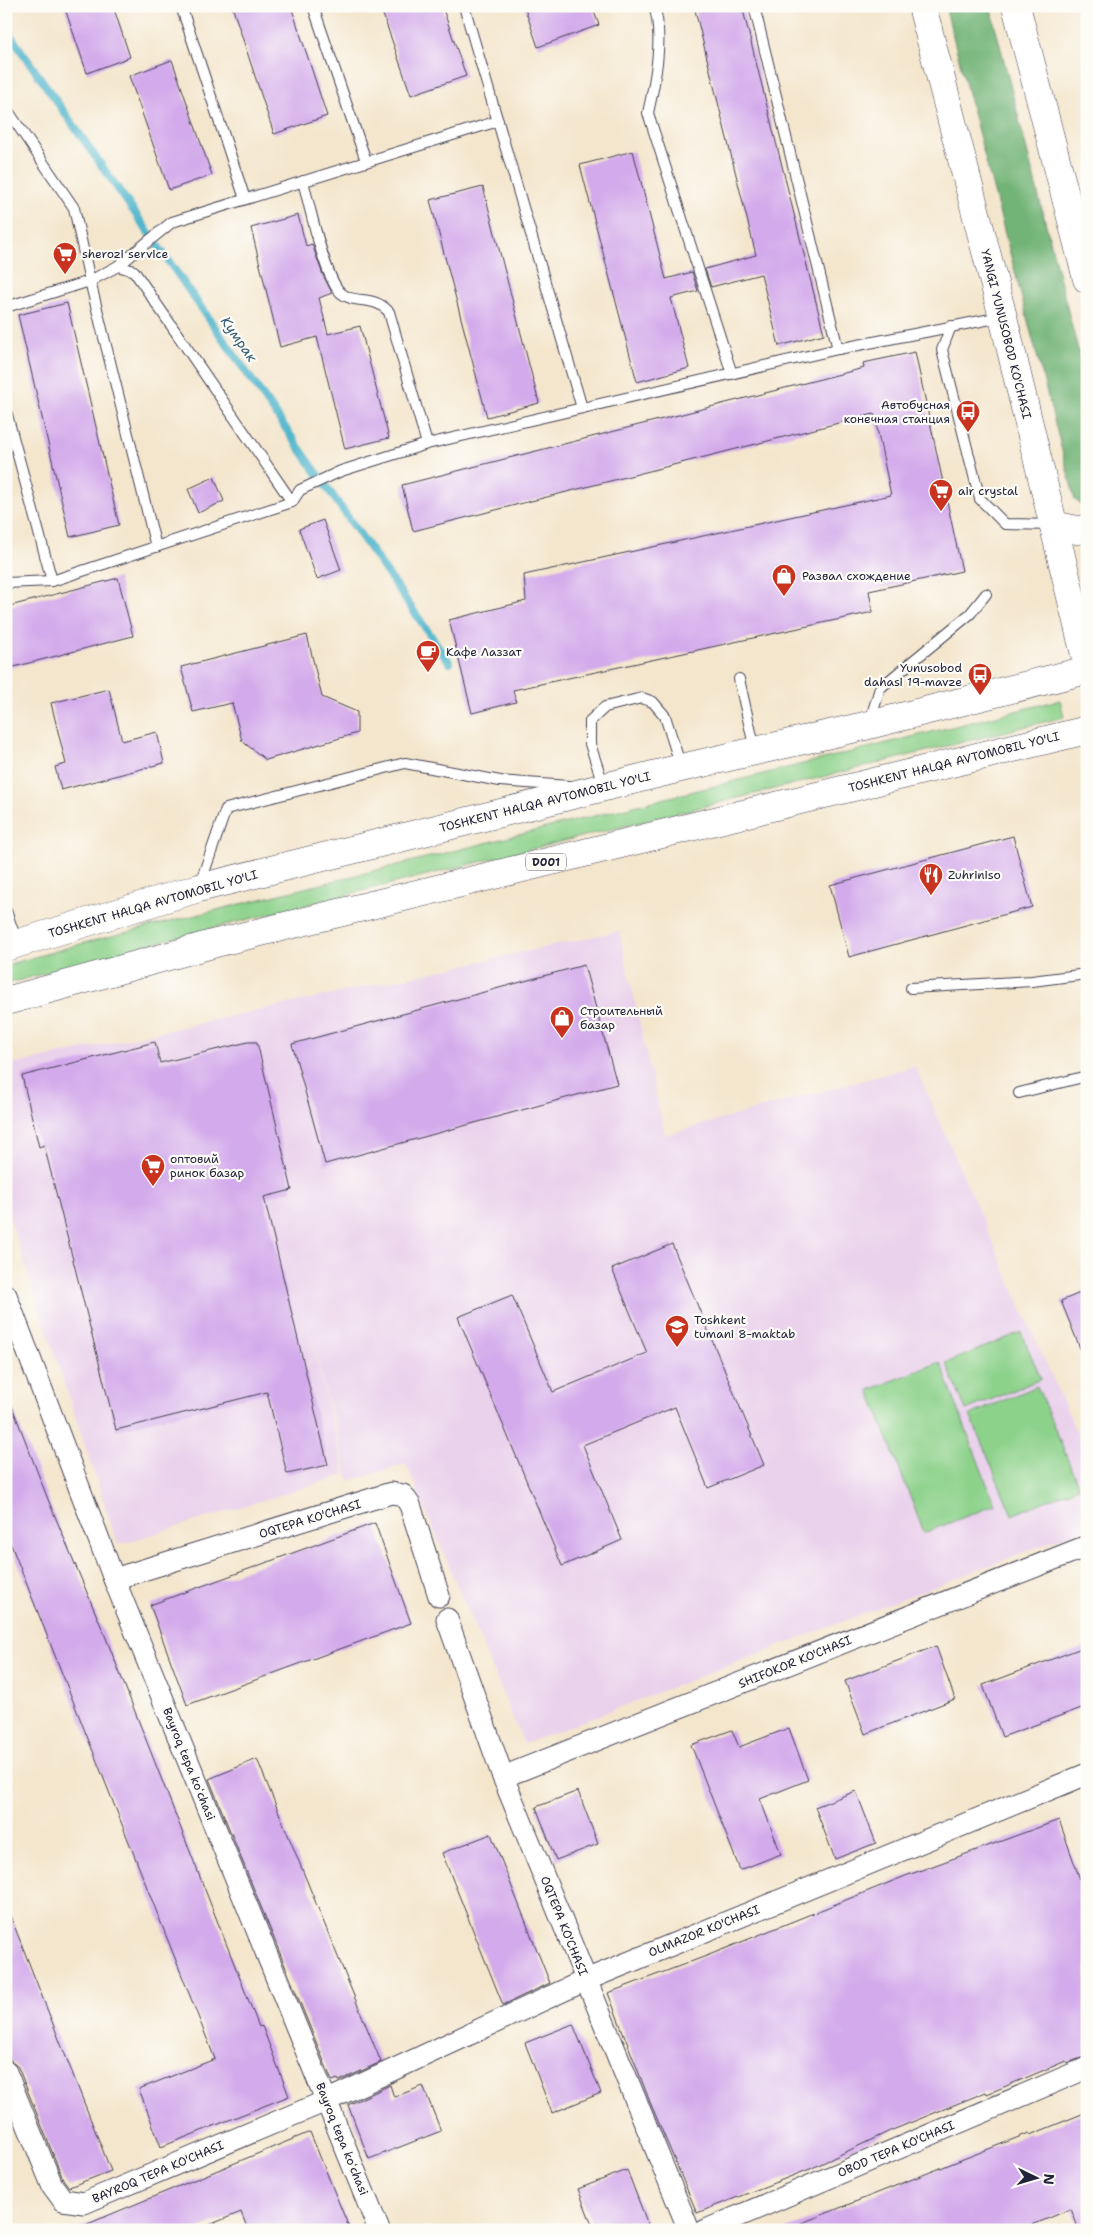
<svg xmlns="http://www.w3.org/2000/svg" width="1093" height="2236" viewBox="0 0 1093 2236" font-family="'Shantell Sans',sans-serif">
	<rect width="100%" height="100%" fill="#fdfcf7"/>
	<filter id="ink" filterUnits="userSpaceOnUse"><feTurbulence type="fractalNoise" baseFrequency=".02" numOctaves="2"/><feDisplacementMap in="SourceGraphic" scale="10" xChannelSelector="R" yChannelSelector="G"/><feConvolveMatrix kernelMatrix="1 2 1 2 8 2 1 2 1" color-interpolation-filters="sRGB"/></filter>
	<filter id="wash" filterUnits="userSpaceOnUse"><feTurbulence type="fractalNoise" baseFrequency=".0096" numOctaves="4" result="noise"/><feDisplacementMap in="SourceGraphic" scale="20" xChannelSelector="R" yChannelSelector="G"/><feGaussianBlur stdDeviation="1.12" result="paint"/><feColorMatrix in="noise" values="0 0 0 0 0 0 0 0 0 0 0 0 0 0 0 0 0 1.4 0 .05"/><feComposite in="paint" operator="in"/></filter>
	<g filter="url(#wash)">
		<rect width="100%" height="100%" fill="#f4e6cd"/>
		<path fill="#ead1ec" d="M619,931L665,1135L915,1066L1087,1456V1528L524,1744L406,1464L349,1481L305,1314L345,1475L118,1545L6,1207V1066Z"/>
		<g fill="#8dd28b" stroke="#587a63">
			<path d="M1060,700L1064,717L169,939L6,984V965L88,942Z"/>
			<path d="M1021,1332L1041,1379L966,1410L946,1363Z"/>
			<path d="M940,1362L995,1505L924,1533L869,1390Z"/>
			<path d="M1037,1386L1079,1487L1012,1515L970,1415Z"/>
		</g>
		<path fill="#72b477" stroke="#4a6b59" d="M945,6H990L1087,385V509L1075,500Z"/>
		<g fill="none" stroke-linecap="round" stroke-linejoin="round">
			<path stroke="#4cb4cb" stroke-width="8" d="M6,29L450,663"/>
		</g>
		<g id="blocks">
			<g fill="#d3aaeb">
				<path d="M64,6H113L130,57L87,73Z"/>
				<path d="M232,6H291L327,116L274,134Z"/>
				<path d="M380,6H442L466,76L411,95Z"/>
				<path d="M524,6H592L599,25L538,47Z"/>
				<path d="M694,6H742L824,334L779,346L761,274L711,287L705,269L756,255Z"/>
				<path d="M172,60L212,175L169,190L129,76Z"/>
				<path d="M633,151L666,279L692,272L698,291L671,298L689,368L637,382L580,165Z"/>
				<path d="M483,187L539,403L487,417L430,200Z"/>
				<path d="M298,215L306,246L312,244L323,275L332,293L319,298L328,334L360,326L389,438L345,449L317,337L280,347L251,228Z"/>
				<path d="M67,303L119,525L70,537L18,315Z"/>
				<path d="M915,352L962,571L869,591L873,612L513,690L516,702L472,713L449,620L526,601L524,575L891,495L874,414L413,531L402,485L864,368L863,363Z"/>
				<path d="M214,477L224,501L198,513L188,489Z"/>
				<path d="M323,520L341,570L317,579L299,529Z"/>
				<path d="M118,578L133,636L6,669V607Z"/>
				<path d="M307,635L322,697L357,712V733L266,760L242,741L232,703L193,712L181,667Z"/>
				<path d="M109,689L122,741L157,732L164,763L61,790L55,767L66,764L51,703Z"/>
				<path d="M1013,836L1032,907L849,957L830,885Z"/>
				<path d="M584,965L617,1084L325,1164L292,1044Z"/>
				<path d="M155,1042L160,1063L248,1042H257L292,1190L264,1197L328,1465L287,1474L267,1392L116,1430L44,1145L39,1147L22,1076Z"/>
				<path d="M672,1244L764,1465L708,1488L675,1407L583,1445L622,1540L562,1566L458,1317L512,1295L553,1392L647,1353L612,1269Z"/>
				<path d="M1087,1290V1363H1086L1061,1301Z"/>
				<path d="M8,1396L49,1502L106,1638L259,2027L262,2026L289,2096L161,2147L139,2089L215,2059L6,1532Z"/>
				<path d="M375,1523L411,1623L187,1705L150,1605Z"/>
				<path d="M936,1646L955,1699L865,1734L845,1681Z"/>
				<path d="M1087,1646V1706L1002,1737L983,1685Z"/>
				<path d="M789,1728L808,1780L760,1799L781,1854L740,1870L691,1745L732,1730L739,1747Z"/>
				<path d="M257,1759L381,2062L339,2081L338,2079L332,2081L209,1779Z"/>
				<path d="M578,1791L598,1844L556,1860L536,1807Z"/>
				<path d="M856,1791L876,1843L835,1859L815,1807Z"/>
				<path d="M1059,1820L1087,1899V2056L1067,2063L1066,2061L987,2094L986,2092L890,2131L810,2169L697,2213L650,2102L608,1993L709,1955L908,1875Z"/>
				<path d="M491,1834L550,1983L503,2005L442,1853Z"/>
				<path d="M8,1910L111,2171L69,2187L63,2179L18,2067L11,2061L6,2049Z"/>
				<path d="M573,2024L601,2093L552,2113L525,2043Z"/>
				<path d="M390,2085L394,2097L423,2086L441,2131L369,2159L348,2105Z"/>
				<path d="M1087,2112V2230H1079L1071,2209L1020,2230H784L1029,2133L1030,2135Z"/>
				<path d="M310,2132L350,2230H248L241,2212L197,2230H73Z"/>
				<path d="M627,2170L650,2230H594L578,2189Z"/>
			</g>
		</g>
	</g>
	<g filter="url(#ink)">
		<use href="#blocks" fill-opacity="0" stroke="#423f51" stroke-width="1"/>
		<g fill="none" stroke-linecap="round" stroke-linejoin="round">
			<defs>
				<g id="lane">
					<path d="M181,6L245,199"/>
					<path d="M313,6L366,161"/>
					<path d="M464,6L582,408"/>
					<path d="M654,6C664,37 655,82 648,113L732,374"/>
					<path d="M754,6L838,349"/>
					<path d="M6,108L74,208L90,281L118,266L134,271L292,502"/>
					<path d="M303,181C309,204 325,279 341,293C355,305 373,294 389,312L427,444"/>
					<path d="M118,266L172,222L498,121"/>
					<path d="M6,307L90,281L156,547"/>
					<path d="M951,326L942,350L980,499L1005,524L1052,525"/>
					<path d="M6,411L52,581"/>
					<path d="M6,583L52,581L292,502L300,490L341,471L427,444L838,349L1001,317"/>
					<path d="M739,679L755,750"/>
					<path d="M870,721L880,688L970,614L986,594"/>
					<path d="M604,787L590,744V721L605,707L642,698L653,702L665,716L681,767"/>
					<path d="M200,884L226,809L405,763L500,781L569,786"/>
					<path d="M6,911L17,942"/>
					<path d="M911,988L1032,981L1087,974"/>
					<path d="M1019,1093L1087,1076"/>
				</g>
				<g id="street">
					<path d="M6,1295L114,1579L379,2230"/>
					<path d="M114,1579L391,1493L403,1495L410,1505L439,1596"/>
					<path d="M447,1619L503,1777L689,2230"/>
					<path d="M503,1777L1087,1546"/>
					<path d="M6,2072L52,2185L63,2200L84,2203L326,2101L586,1980L1087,1774"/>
					<path d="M706,2230L1087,2068"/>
				</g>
				<g id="secondary">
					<path d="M922,6L1003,317L1087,663"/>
					<path d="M1016,6L1087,279"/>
					<path d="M1053,525L1077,530L1087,529"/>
				</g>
				<g id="highway">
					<path d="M6,947L199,888L681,768L869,725L1087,670"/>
					<path d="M6,1001L216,943L1087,730"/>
				</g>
			</defs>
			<use href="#lane" stroke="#423f51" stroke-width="12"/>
			<use href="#street" stroke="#423f51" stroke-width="23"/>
			<use href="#secondary" stroke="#423f51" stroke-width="29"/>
			<use href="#highway" stroke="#423f51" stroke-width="29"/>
			<use href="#lane" stroke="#fff" stroke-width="10"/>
			<use href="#street" stroke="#fff" stroke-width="21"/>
			<use href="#secondary" stroke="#fff" stroke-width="28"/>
			<use href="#highway" stroke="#fff" stroke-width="28"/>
		</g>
	</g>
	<defs>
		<symbol id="supermarket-pin" viewBox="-11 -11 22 30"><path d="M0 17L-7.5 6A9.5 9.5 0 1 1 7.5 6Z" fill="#c8321e" stroke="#fdfcf7"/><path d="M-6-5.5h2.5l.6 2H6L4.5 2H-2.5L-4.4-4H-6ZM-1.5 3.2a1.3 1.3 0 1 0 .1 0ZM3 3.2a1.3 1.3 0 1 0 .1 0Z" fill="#fff"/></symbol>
		<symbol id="bus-pin" viewBox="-11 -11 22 30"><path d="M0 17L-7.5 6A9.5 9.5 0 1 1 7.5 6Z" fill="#c8321e" stroke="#fdfcf7"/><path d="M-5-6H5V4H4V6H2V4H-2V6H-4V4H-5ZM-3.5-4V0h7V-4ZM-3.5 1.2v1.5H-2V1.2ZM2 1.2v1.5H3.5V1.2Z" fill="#fff"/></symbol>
		<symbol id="shop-pin" viewBox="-11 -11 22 30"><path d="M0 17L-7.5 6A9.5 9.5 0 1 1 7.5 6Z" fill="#c8321e" stroke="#fdfcf7"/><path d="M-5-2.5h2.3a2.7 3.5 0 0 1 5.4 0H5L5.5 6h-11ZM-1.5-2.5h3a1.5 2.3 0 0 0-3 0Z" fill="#fff"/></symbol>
		<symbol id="cafe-pin" viewBox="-11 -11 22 30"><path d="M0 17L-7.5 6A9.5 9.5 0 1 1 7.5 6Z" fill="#c8321e" stroke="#fdfcf7"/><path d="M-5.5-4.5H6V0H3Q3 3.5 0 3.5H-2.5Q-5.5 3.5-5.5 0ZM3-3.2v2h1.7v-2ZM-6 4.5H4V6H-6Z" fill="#fff"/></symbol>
		<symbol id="restaurant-pin" viewBox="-11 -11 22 30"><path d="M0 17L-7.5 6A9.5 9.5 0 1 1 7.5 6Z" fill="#c8321e" stroke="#fdfcf7"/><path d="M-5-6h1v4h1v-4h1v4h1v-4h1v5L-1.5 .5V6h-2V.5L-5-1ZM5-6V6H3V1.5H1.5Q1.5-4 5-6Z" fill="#fff"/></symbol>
		<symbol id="school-pin" viewBox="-11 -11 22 30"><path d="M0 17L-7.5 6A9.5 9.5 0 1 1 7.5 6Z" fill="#c8321e" stroke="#fdfcf7"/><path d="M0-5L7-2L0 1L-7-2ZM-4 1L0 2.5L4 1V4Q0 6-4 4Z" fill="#fff"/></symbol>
	</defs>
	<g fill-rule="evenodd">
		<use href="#supermarket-pin" x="51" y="240" width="28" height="38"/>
		<use href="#bus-pin" x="954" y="398" width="28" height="38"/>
		<use href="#supermarket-pin" x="927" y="477" width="28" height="38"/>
		<use href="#shop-pin" x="770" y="562" width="28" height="38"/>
		<use href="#cafe-pin" x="414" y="638" width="28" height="38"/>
		<use href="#bus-pin" x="966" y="661" width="28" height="38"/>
		<use href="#restaurant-pin" x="917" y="861" width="28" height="38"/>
		<use href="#shop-pin" x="548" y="1004" width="28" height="38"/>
		<use href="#supermarket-pin" x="139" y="1152" width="28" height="38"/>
		<use href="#school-pin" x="663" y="1313" width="28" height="38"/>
	</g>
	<g text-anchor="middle" stroke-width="4.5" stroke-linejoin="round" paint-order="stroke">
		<rect fill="#fdfcf7" stroke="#646373" stroke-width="1" x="526" y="853.5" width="40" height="17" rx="4"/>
		<g font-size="11" font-weight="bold" fill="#22223b">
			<text x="546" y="866">D001</text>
		</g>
		<g font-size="12" fill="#22223b" stroke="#fdfcf7" text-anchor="start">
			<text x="82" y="258">sherozi service</text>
			<text x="950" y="409" text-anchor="end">Автобусная<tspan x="950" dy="14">конечная станция</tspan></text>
			<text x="958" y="495">air crystal</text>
			<text x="802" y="580">Развал схождение</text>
			<text x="446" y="656">Кафе Лаззат</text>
			<text x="962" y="672" text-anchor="end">Yunusobod<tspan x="962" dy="14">dahasi 19-mavze</tspan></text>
			<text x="948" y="879">Zuhriniso</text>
			<text x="580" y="1015">Строительный<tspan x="580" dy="14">базар</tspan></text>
			<text x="170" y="1163">оптовий<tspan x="170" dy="14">ринок базар</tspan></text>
			<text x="694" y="1324">Toshkent<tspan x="694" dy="14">tumani 8-maktab</tspan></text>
		</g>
		<g font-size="12" fill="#22223b" stroke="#fdfcf7">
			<text transform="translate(1006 334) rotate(76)" y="4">YANGI YUNUSOBOD KO'CHASI</text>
			<text transform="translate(954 762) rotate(-14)" y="4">TOSHKENT HALQA AVTOMOBIL YO'LI</text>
			<text transform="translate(545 802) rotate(-14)" y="4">TOSHKENT HALQA AVTOMOBIL YO'LI</text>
			<text transform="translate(153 904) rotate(-16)" y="4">TOSHKENT HALQA AVTOMOBIL YO'LI</text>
			<text transform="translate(310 1519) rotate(-17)" y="4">OQTEPA KO'CHASI</text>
			<text transform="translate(795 1662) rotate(-22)" y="4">SHIFOKOR KO'CHASI</text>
			<text transform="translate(189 1764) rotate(68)" y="4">Bayroq tepa koʻchasi</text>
			<text transform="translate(564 1926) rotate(68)" y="4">OQTEPA KO'CHASI</text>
			<text transform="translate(704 1931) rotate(-22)" y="4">OLMAZOR KO'CHASI</text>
			<text transform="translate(342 2139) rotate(68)" y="4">Bayroq tepa koʻchasi</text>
			<text transform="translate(896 2149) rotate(-23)" y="4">OBOD TEPA KO'CHASI</text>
			<text transform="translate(158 2172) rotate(-23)" y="4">BAYROQ TEPA KO'CHASI</text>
		</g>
		<g font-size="14" font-style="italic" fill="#335c75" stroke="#fdfcf7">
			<text transform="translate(239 339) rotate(55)" y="5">Кумрак</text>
		</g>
	</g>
	<rect width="1093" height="2236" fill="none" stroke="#fdfcf7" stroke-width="25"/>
	<g transform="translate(1036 2178) rotate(95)" stroke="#fdfcf7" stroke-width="4" paint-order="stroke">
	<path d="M0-4L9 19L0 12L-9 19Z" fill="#22223b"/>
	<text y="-8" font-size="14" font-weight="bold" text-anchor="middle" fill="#22223b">N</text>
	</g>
</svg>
